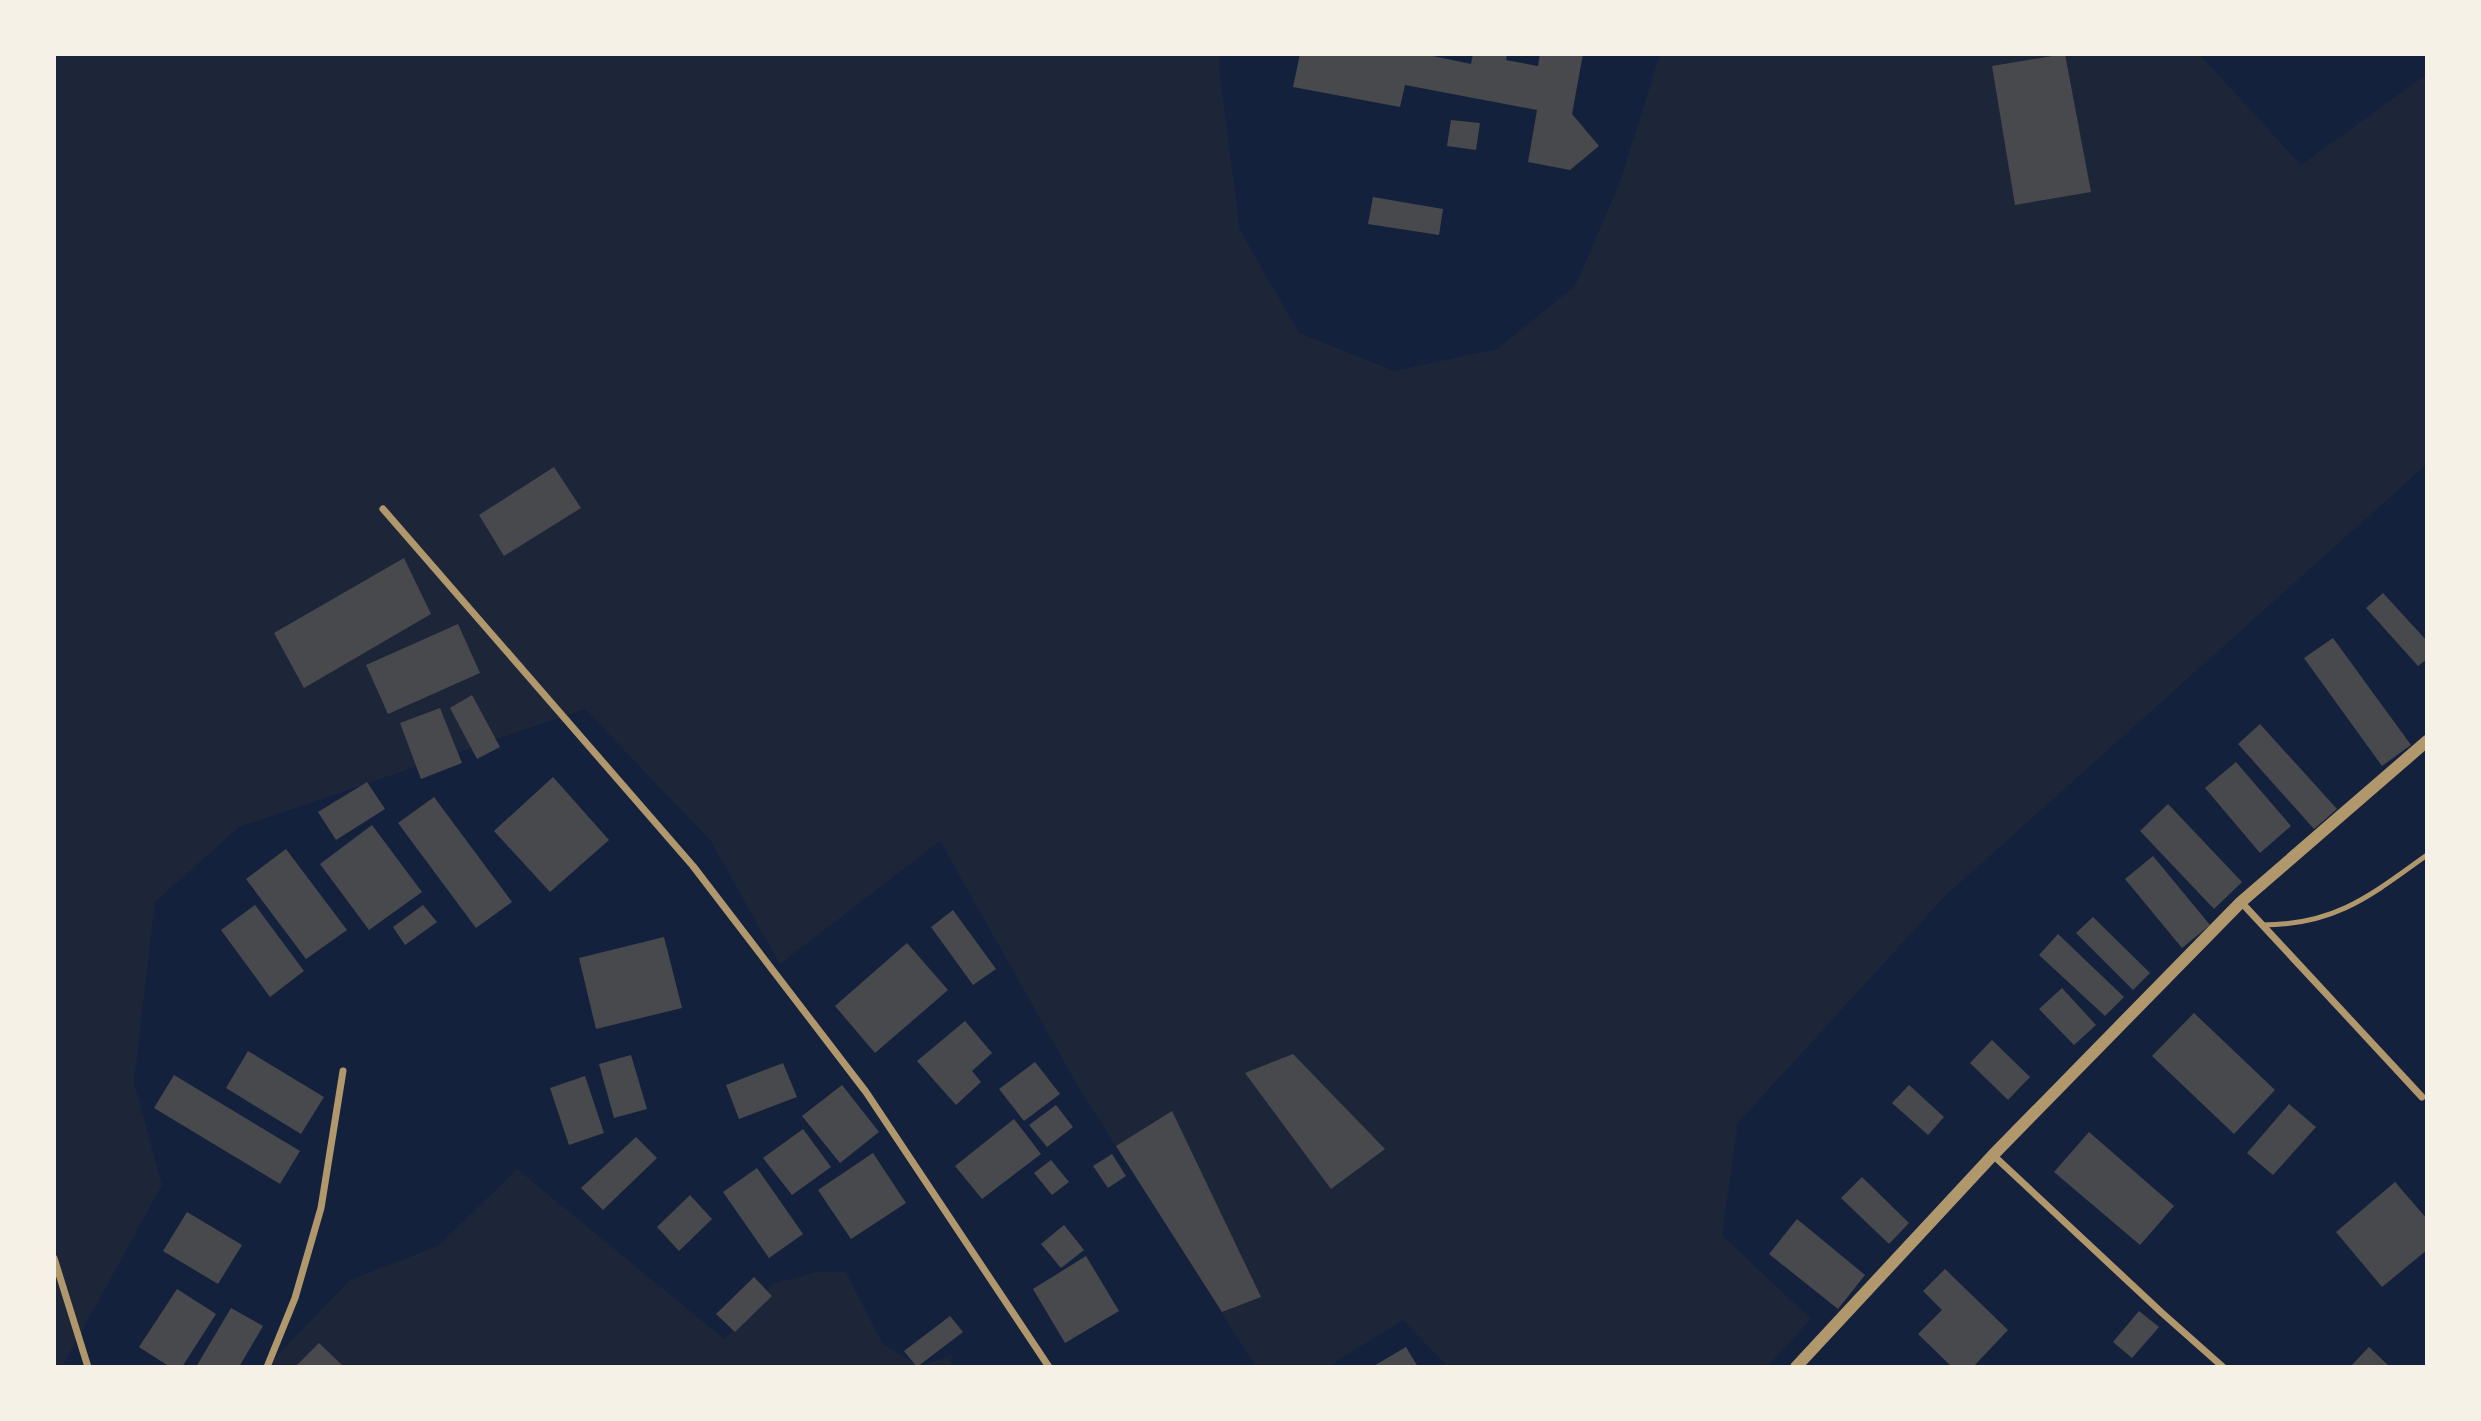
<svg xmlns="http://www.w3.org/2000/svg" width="2481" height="1421" viewBox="0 0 2481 1421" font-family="'Fira Sans Condensed',sans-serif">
	<rect width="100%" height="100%" fill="#14213d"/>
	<g fill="#1d2539">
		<path d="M54,54H1221L1218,61L1240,230L1299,333L1394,371L1497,349L1575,286L1620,182L1660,54H2199L2301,165L2427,74V464L1946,895L1738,1123L1722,1235L1811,1319L1767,1367H1448L1403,1320L1327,1367H1256L1079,1088L940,841L780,964L710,840L585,709L239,827L155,902L134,1082L162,1185L62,1367H54Z"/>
		<path d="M517,1169L724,1339L749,1314L772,1284L816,1272H846L882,1343L920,1367L952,1355L950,1367H266L350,1280L438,1246Z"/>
	</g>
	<g fill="#48494c">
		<path d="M1300,54H1423L1471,64L1473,54H1507L1506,60L1538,66L1540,54H1583L1572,114L1599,146L1570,170L1528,162L1537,110L1405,85L1400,107L1293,87Z"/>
		<path d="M2065,54L2091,192L2015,205L1992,66Z"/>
		<path d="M1451,120L1480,123L1476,150L1447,146Z"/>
		<path d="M1373,197L1443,209L1439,235L1368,224Z"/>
		<path d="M554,467L581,508L504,556L479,515Z"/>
		<path d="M404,558L431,614L304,688L274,633Z"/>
		<path d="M2383,593L2427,641V659L2418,666L2366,608Z"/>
		<path d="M458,624L480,673L388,714L366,665Z"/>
		<path d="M2333,638L2411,745L2382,766L2304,658Z"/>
		<path d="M472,695L500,747L477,759L450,708Z"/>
		<path d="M440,708L462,763L421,779L400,723Z"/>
		<path d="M2260,724L2337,809L2314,829L2238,744Z"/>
		<path d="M2236,762L2291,826L2260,853L2205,788Z"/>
		<path d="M553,777L609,840L550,892L494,831Z"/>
		<path d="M367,782L385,809L336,840L318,812Z"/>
		<path d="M434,797L512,902L476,928L398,823Z"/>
		<path d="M2168,804L2242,882L2214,909L2140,831Z"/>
		<path d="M372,825L422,892L369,930L320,864Z"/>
		<path d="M286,849L347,930L306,959L246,879Z"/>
		<path d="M2153,856L2210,925L2182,948L2125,879Z"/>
		<path d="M255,905L304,971L270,997L221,930Z"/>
		<path d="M423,905L437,922L405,945L393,927Z"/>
		<path d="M953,910L996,969L973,985L931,927Z"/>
		<path d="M2093,917L2150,973L2133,990L2076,933Z"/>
		<path d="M2058,934L2124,997L2105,1016L2039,955Z"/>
		<path d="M664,937L682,1008L596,1029L579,958Z"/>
		<path d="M907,943L948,990L875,1053L835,1006Z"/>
		<path d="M2062,988L2096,1025L2074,1045L2039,1009Z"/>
		<path d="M2194,1013L2275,1090L2234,1134L2152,1056Z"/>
		<path d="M965,1021L992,1053L972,1071L981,1082L956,1105L917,1061Z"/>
		<path d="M1992,1040L2030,1077L2008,1100L1970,1063Z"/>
		<path d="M248,1051L324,1097L301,1134L226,1088Z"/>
		<path d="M1293,1054L1385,1149L1331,1189L1245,1073Z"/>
		<path d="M631,1055L647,1109L614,1118L599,1064Z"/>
		<path d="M1035,1062L1060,1094L1024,1121L999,1089Z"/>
		<path d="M783,1063L797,1097L739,1119L726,1085Z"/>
		<path d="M174,1075L300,1151L280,1184L154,1108Z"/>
		<path d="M585,1076L604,1133L569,1145L550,1088Z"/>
		<path d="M842,1085L879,1132L840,1163L802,1116Z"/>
		<path d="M1909,1085L1944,1117L1928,1135L1892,1103Z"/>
		<path d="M2289,1104L2316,1127L2273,1175L2247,1153Z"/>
		<path d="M1056,1105L1073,1127L1047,1147L1029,1125Z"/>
		<path d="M1172,1111L1261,1297L1222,1312L1116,1146Z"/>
		<path d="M1014,1119L1041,1154L982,1199L955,1166Z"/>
		<path d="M803,1129L831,1167L792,1195L763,1158Z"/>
		<path d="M2089,1132L2174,1206L2140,1245L2054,1172Z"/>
		<path d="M636,1137L657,1158L603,1210L581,1188Z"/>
		<path d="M873,1153L906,1203L851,1239L818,1190Z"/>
		<path d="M1112,1154L1126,1176L1108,1188L1093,1166Z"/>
		<path d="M1051,1160L1069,1182L1052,1195L1034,1173Z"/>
		<path d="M757,1168L803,1234L769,1258L723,1192Z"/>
		<path d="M1862,1177L1909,1223L1889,1244L1841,1198Z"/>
		<path d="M2395,1182L2427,1219V1250L2382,1287L2336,1232Z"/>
		<path d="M690,1195L712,1219L679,1251L657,1227Z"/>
		<path d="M187,1212L242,1245L218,1284L163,1251Z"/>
		<path d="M1797,1219L1865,1275L1838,1309L1769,1254Z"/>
		<path d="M1064,1225L1084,1250L1061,1268L1041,1244Z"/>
		<path d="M1086,1256L1119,1311L1065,1343L1033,1289Z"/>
		<path d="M1945,1269L2008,1330L1973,1367H1952L1918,1334L1942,1310L1923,1291Z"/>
		<path d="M754,1277L772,1296L735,1332L716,1314Z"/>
		<path d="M177,1289L216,1314L182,1367H170L139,1347Z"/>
		<path d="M231,1308L263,1326L239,1367H196Z"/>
		<path d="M2139,1311L2159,1327L2132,1358L2113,1342Z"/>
		<path d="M950,1316L963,1332L917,1367L904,1351Z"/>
		<path d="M319,1343L344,1367H295Z"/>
		<path d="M1406,1347L1418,1367H1372Z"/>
		<path d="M2369,1347L2390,1367H2350Z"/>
	</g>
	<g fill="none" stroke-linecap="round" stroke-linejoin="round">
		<path stroke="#b1986c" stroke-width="5" d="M2262,925C2335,925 2370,896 2427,855"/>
		<g stroke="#b1986c" stroke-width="7">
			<path d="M383,509L693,866L866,1092L1049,1367"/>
			<path d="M2241,902L2422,1097"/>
			<path d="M1993,1155L2161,1312L2223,1367"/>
			<path d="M54,1258L88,1367"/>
			<path d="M267,1367L295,1298L321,1208L343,1071"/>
		</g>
		<path stroke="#b1986c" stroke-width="12" d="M1796,1367L1993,1155L2241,902L2427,741"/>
	</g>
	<rect width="2481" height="1421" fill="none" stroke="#f6f1e7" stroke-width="112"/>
</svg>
